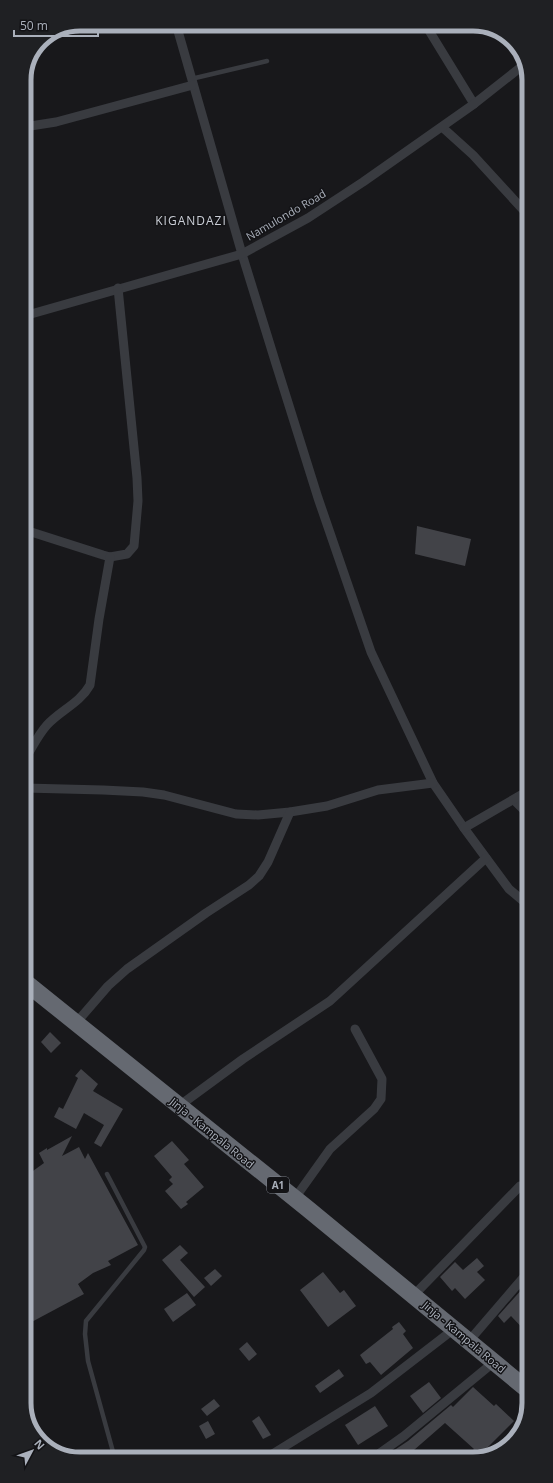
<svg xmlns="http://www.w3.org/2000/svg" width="553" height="1483" viewBox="0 0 553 1483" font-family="'Open Sans',sans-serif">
	<rect width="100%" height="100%" fill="#18181b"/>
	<g fill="#424348">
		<path d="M417,526L471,539L465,566L415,554Z"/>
		<path d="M50,1032L61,1043L51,1053L41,1042Z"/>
		<path d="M81,1069L98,1084L93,1091L123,1109L101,1147L94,1143L104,1125L84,1113L76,1129L54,1117L59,1107L63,1109L78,1078L75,1076Z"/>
		<path d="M72,1136L62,1156L79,1147L85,1159L88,1153L138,1245L108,1261L111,1265L93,1273L78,1284L84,1294L26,1325V1176L44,1163L39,1153L47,1148V1150Z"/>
		<path d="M172,1141L189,1160L184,1164L204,1187L186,1202L188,1204L181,1209L165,1191L173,1184L169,1180L172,1177L154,1156Z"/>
		<path d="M180,1245L188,1253L180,1260L205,1287L194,1297L162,1260Z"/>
		<path d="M477,1258L484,1266L477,1272L485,1280L465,1299L455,1288L452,1291L440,1277L455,1262L463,1270Z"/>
		<path d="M215,1269L222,1276L211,1286L204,1278Z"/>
		<path d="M323,1272L340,1293L344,1290L356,1306L328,1327L300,1290Z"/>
		<path d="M524,1287L529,1292V1335L511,1316L504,1323L498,1316Z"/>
		<path d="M187,1293L196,1305L173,1322L164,1309Z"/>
		<path d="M399,1322L406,1331L403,1334L413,1348L381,1375L370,1362L366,1364L360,1355L393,1329L392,1327Z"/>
		<path d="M247,1342L257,1354L249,1361L239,1349Z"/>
		<path d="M339,1369L344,1376L320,1393L315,1386Z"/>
		<path d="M429,1382L441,1398L423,1413L410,1396Z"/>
		<path d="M473,1387L494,1406L496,1404L514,1421L478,1457H465L474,1449L445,1423L406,1457H384L408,1441L451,1405L453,1407Z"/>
		<path d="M214,1399L220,1406L207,1416L201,1409Z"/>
		<path d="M375,1406L388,1426L358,1445L345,1425Z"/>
		<path d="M259,1416L271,1435L263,1439L252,1421Z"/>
		<path d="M208,1421L215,1434L206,1439L199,1426Z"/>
	</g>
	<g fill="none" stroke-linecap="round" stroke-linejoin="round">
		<g stroke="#393b40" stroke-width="4.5">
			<path d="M191,79L267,61"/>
			<path d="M107,1174L145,1247L144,1250L86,1321L85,1334L88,1361L115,1459"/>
		</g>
		<g stroke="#393b40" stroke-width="9">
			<path d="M176,24L242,254L276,364L318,498L371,652L433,783L464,828L509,889L528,905"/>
			<path d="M425,24L474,104"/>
			<path d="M24,127L56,122L193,85"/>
			<path d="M442,127L473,155L527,214"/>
			<path d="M24,316L242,254L308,218L363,182L474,104L526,63"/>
			<path d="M25,530L103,555L110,557L127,554L134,546L138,501L137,478L118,288"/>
			<path d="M25,759C32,748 38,735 47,725C61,710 80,703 90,685L99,619L110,557"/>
			<path d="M25,788L103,790L143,792L164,795L236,814L258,815L290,812L327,806L378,790L433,783"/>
			<path d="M514,800L528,814"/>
			<path d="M464,828L528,791"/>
			<path d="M76,1023L108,986L127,969L206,913L249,885L259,876L268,862L290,812"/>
			<path d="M179,1106L243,1059L330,1001L486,858"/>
			<path d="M295,1198L330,1149L374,1109L381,1099L382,1079L355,1029"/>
			<path d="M414,1295L520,1186"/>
			<path d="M469,1341L529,1271"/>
			<path d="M266,1458L371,1393L454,1329"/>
			<path d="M373,1458L404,1436L494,1362"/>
		</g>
		<path stroke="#656971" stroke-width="17" d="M25,982L308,1209L529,1391"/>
	</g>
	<g text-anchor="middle" stroke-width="3" stroke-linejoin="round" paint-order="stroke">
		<rect fill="#131316" stroke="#7d818a" stroke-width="1" x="267" y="1177" width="22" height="16" rx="3"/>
		<g font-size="10" font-weight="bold" fill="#aab0bb">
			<text x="278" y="1189">A1</text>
		</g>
		<g font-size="11" fill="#aab0bb" stroke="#131316">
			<text transform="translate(286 215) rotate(-30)" y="4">Namulondo Road</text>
			<text transform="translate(212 1133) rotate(39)" y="4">Jinja - Kampala Road</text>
			<text transform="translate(464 1337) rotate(40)" y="4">Jinja - Kampala Road</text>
		</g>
		<g font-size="12" letter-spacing="1" fill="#cbcfd7" stroke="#131316">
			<text x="191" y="225">KIGANDAZI</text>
		</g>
	</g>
	<path d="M0 0H553V1483H0ZM80 31H473A49 49 0 0 1 522 80V1403A49 49 0 0 1 473 1452H80A49 49 0 0 1 31 1403V80A49 49 0 0 1 80 31Z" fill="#1f2023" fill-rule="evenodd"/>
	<path fill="none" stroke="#aab0bb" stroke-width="5" d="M80 31H473A49 49 0 0 1 522 80V1403A49 49 0 0 1 473 1452H80A49 49 0 0 1 31 1403V80A49 49 0 0 1 80 31Z"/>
	<g transform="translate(32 1451) rotate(49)" stroke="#131316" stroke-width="3" paint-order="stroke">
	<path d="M0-3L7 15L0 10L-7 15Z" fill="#aab0bb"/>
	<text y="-6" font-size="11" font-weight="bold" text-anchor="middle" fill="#aab0bb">N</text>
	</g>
	<path d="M14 30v6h84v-6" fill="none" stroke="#aab0bb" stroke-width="2"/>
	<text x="20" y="30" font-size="12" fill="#aab0bb" stroke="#131316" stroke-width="3" paint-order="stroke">50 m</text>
</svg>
